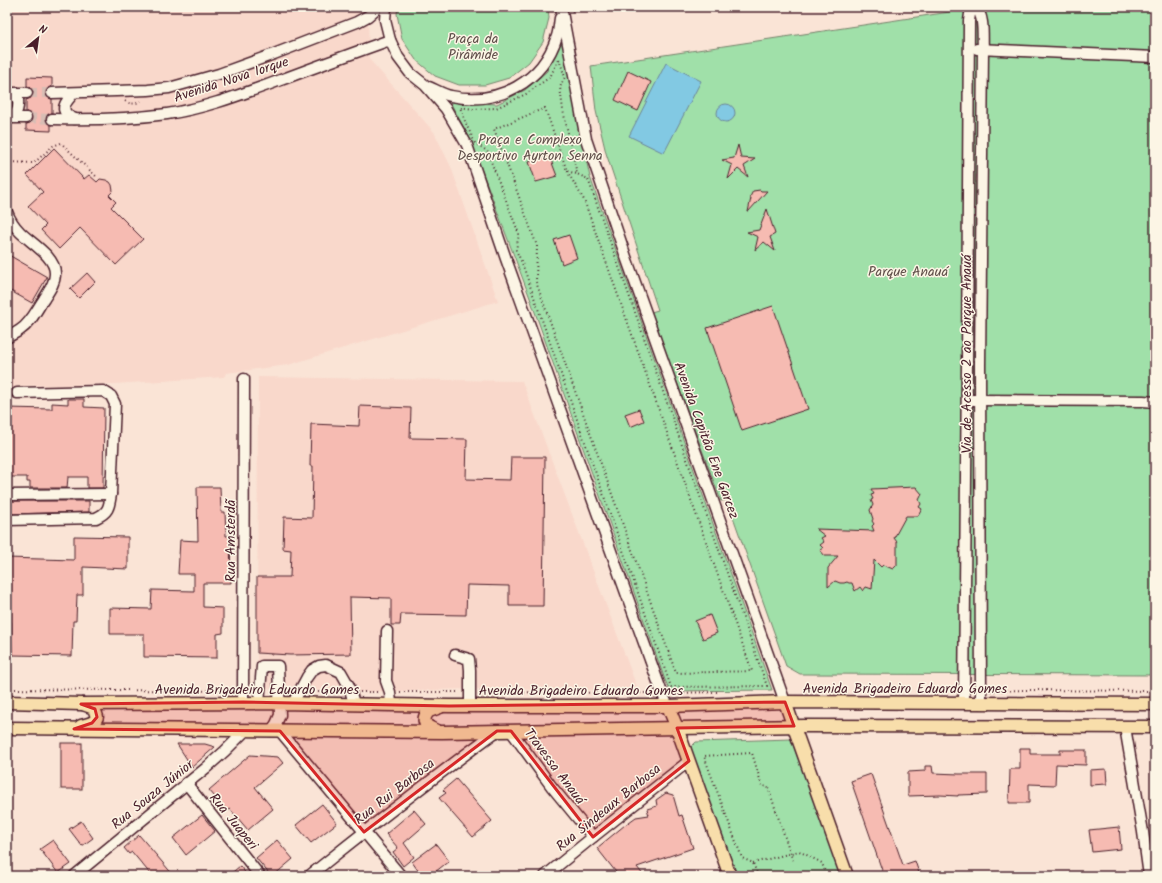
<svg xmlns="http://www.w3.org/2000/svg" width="1162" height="883" viewBox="0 0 1162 883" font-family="Kalam,sans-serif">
	<rect width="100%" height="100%" fill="#fae4d6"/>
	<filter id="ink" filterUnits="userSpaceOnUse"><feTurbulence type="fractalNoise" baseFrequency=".025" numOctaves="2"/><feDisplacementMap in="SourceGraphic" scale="8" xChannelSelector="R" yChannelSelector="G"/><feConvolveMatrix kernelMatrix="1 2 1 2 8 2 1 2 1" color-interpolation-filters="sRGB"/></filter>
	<g filter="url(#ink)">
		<g fill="#f9d8cb">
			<path d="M7,7H369L368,16L369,59L434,132L451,167L498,301L288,365L226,373L224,377L114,384L19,386L7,390Z"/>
			<path d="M258,377L522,381L638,690L465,689L360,692L257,688Z"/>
		</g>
		<g fill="#a0e0a9" stroke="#75806a">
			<path d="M398,7H548L549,18L543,42L529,62L509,78L485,85H459L435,76L416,60L402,39L397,14Z"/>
			<path d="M963,7H1155V675L800,674L786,666L727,500L721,501L651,312L658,310L606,153L596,111L591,66L963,10Z"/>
			<path d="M562,35L575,110L590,177L772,690L670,691L665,680L530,298L470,139L450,102L497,104L525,90L547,71Z"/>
			<path d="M791,739L841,876H735L690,748L696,742Z"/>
		</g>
		<g fill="#82c9e3" stroke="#6c8599">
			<path d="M666,63L701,81L664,153L629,136Z"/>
			<circle cx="726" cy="113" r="9"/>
		</g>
		<g fill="#f6bbb2" stroke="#4a1f2b">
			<path d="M628,71L651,82L638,111L615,100Z"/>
			<path d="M27,77L52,78V86L48,88L46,93L47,97L52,99V113L47,115L46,119L47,122L51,125V131L26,130V124L30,123L32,118L31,114L26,112V100L31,98L33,93L32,89L30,87L27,86Z"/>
			<path d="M738,145L741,158L755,159L744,166L748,177L738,169L728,179L732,165L722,160L734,158Z"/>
			<path d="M54,148L84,179L89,175L97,182L100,179L106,180L110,182L112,185L113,191L109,195L116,202L111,207L143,239L116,265L80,228L59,249L41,230L46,225L28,206L43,192L27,175Z"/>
			<path d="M549,155L557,176L536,182L529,162Z"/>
			<path d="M760,190L761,191H767L748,212L751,198L750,197L753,191Z"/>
			<path d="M767,209L775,234L770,237L775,251L764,242L755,250L758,237L747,232L759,230Z"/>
			<path d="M569,235L577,258L562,264L554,240Z"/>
			<path d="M7,254L47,277L32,303L7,289Z"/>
			<path d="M87,273L95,282L79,298L70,289Z"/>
			<path d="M773,306L808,409L742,431L707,328Z"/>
			<path d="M68,399H84V407L104,408L103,488H87V477H68L67,488H30V482H27V477H7V408L52,409V403L68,404Z"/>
			<path d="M360,406L411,408L410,438L467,439L466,479L510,480L511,457H545L543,606H509V586L467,585L466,615L401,614L400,625H391V598L350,597L351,654L290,655L257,653V577H290L291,550L283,549L284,517L312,518L313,466H310L311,424L359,426Z"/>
			<path d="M639,409L644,421L630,427L625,414Z"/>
			<path d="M197,487H220L221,512H225L226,536H230L231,583H203V607L223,608V633L217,634V658L144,657V634H110V608L151,609L152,590L194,591V574H178L180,540L198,541Z"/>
			<path d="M916,487L922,494L919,500L921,504L919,507L922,509L918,516H906L894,538L897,542V565L893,569L883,565L881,567L874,560L872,589L866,587L863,591L860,587L855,591L852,583H849L847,582L844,583H840L835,581L828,587V568L838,556H825L820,550L823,548L820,545L824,542L821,538L825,536L816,529L874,531L872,526L874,524L872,521L873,519L870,510L873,505L871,500L873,499L871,495L874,494L871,489Z"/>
			<path d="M7,501H89V512L7,514Z"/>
			<path d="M74,536L128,537V569L83,567V595H77L76,621H73L72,656L12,655L11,622H7L8,595H7V558L74,560Z"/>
			<path d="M710,615L717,633L703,639L695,621Z"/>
			<rect x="61" y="743" width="21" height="46"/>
			<path d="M177,744H205L215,747L192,767Z"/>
			<path d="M1020,748H1030V754H1060V750H1086V765L1056,764L1055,785L1029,784V803H1009L1010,769H1020Z"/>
			<path d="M250,755L278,757L283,763L255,787L273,809L248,830L230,809L227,811L209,790Z"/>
			<path d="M925,766H932L933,773L959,774H987V794L958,795V796L940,795L908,796V772L925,771Z"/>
			<path d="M1106,769L1107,784L1090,785V770Z"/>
			<path d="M871,774L903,865L915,861L920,876H884L851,781Z"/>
			<path d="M456,779L492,821L473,837L439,798L446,793L443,790Z"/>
			<path d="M666,793L673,795L679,816L682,815L693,848L637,867L644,876H619L597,848L625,825L636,817L649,815L647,809L657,806L656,800Z"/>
			<path d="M322,804L337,823L311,843L296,825Z"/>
			<path d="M414,810L426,824L404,843L414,857L403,866L393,852L398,848L386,834Z"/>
			<path d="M202,815L215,831L186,855L173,838Z"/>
			<path d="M81,821L93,838L82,846L69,829Z"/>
			<path d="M1119,827L1121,849L1092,852L1089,830Z"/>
			<path d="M139,835L174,876H152L132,852L129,854L124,848Z"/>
			<path d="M53,840L71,864L58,873L40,849Z"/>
			<path d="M277,840L293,859L273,876H271L256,858Z"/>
			<path d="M436,844L449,861L430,876H422L412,862Z"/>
			<path d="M240,866L248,876H228Z"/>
		</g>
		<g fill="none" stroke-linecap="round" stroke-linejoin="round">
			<g stroke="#d7bdb4" stroke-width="10" stroke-dasharray="10 5" stroke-linecap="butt">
				<path d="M27,93H52"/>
				<path d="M26,118L52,119"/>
			</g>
			<defs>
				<g id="minor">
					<path d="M386,7L385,20L390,40L398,57L410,73L425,85L446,109L467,145L506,259L662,693L668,706"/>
					<path d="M561,7L586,139L626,257L785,702"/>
					<path d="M976,7C985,18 982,35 983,49L980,365L981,703"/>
					<path d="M977,49L1155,57"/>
					<path d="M429,87C436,90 444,95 451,96C498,106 543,82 557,36C559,30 559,24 560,18"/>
					<path d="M9,93H27"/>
					<path d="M52,93L148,90L169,88L219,74L274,54L357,22L368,16L378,7"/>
					<path d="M74,93C70,98 60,106 66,113C68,116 72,118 75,119"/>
					<path d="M7,118C17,113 19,111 18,99L8,93"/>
					<path d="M7,118H26"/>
					<path d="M52,119C90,120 129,119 167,114C202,109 237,96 270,84C310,69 350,54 390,40"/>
					<path d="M7,212C10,220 15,227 20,232C31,243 56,257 55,274C55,283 49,291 44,299C37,309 31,323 20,330C16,333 11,335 7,338"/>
					<path d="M973,400L1143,401L1155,402"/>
					<path d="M7,495L111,494"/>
					<path d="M7,520L96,518C109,512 109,507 111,494L115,404L111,396L103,391L17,393"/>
					<path d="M387,631L386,681L390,692L391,704"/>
					<path d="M455,655L469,659L470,670V706"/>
					<path d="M243,702L244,379"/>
					<path d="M259,703L262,666H278L280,715L276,724L271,731"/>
					<path d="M293,703L307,677L312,670L319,666L326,665L341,672L349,686L354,704"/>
					<path d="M964,703L967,364L969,21L970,14L975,7"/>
					<path d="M1125,727L1143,832L1149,876"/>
					<path d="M280,731L401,876"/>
					<path d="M511,731L552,787L593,837"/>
					<path d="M186,783L260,876"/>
					<path d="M74,876L206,768L225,751L245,731"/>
					<path d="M309,876C371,826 433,778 497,731"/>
					<path d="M545,876L593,837L689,761"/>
				</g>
				<g id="major">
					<path d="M7,702L81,704L279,703L449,706H668L785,702L1155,704"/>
					<path d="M785,702L847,876"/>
					<path d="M668,706L677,728L730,876"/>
					<path d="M81,726C88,724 94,724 97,717L94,708L83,704"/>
					<path d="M7,728L442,732L805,726L1155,727"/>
					<path d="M437,731L427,726C423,720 424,716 429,711L440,707"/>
				</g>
			</defs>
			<use href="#minor" stroke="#4a1f2b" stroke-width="13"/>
			<use href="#major" stroke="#4a1f2b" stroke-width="15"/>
			<g stroke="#4a1f2b" stroke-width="2" stroke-dasharray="1 3" stroke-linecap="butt">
				<path d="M572,7L573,13"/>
				<path d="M559,59L565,77L560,87L563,110L577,174L588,179L767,686L671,687L522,263L516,250L519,234L487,151L475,143L466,124L460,107L473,109L496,108L526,94L550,77Z"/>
				<path d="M125,101C131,105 137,104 142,100"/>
				<path d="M7,162L34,163L53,146L61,143L98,178"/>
				<path d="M567,171L584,200L752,671L676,673L536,282L537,246L494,129L545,108L567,171L577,174"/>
				<path d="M7,689L234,691"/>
				<path d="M990,691L1024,690L1155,691"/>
				<path d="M318,692H342"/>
				<path d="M360,692H380"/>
				<path d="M400,692H460"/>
				<path d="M480,692L652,693"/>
				<path d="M672,693L718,692"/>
				<path d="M753,863L799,851L822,863L826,875"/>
				<path d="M758,876L753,863L742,858L704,756L752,753L762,786L768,787L793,861"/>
				<path d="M823,876L835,872"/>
			</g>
			<use href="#minor" stroke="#fcf5e5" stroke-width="10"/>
			<use href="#major" stroke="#f8deab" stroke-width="12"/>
		</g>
	</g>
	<path fill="#d62828" fill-opacity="0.2" stroke="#d62828" stroke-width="3" stroke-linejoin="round" d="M243,702L449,706L785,702L794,726L677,728L689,761L593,837L511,731H497L364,832L280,731L74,729L92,723L97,717L95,709L81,704Z"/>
	<g text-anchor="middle" stroke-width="3" stroke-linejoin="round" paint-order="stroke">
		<g font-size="14" fill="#604f4a" stroke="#fcf5e5">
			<text x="473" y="43">Praça da<tspan x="473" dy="16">Pirâmide</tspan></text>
			<text x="530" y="144">Praça e Complexo<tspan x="530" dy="16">Desportivo Ayrton Senna</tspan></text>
			<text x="908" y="276">Parque Anauá</text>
		</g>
		<g font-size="14" fill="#4a1f2b" stroke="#fcf5e5">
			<text transform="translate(231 79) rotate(-18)" y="5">Avenida Nova Iorque</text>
			<text transform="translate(966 354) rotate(-90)" y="5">Via de Acesso 2 ao Parque Anauá</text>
			<text transform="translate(707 440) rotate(70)" y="5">Avenida Capitão Ene Garcez</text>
			<text transform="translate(230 541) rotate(-90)" y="5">Rua Amsterdã</text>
			<text x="905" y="693">Avenida Brigadeiro Eduardo Gomes</text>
			<text x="257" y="694">Avenida Brigadeiro Eduardo Gomes</text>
			<text x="581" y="695">Avenida Brigadeiro Eduardo Gomes</text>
			<text transform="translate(555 766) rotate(53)" y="5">Travessa Anauá</text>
			<text transform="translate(394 791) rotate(-38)" y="5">Rua Rui Barbosa</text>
			<text transform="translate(152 794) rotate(-39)" y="5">Rua Souza Júnior</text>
			<text transform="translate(608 807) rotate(-39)" y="5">Rua Sindeaux Barbosa</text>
			<text transform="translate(234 821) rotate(51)" y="5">Rua Juaperi</text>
		</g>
	</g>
	<rect width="1162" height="883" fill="none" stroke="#fcf5e5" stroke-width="24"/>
	<rect x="12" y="12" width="1138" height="859" fill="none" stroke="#4a1f2b" stroke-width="1.5" filter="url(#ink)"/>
	<g transform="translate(38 38) rotate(29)" stroke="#fcf5e5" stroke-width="3" paint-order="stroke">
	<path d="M0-3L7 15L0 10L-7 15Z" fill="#4a1f2b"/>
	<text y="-6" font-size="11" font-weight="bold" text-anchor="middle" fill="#4a1f2b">N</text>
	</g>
</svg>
